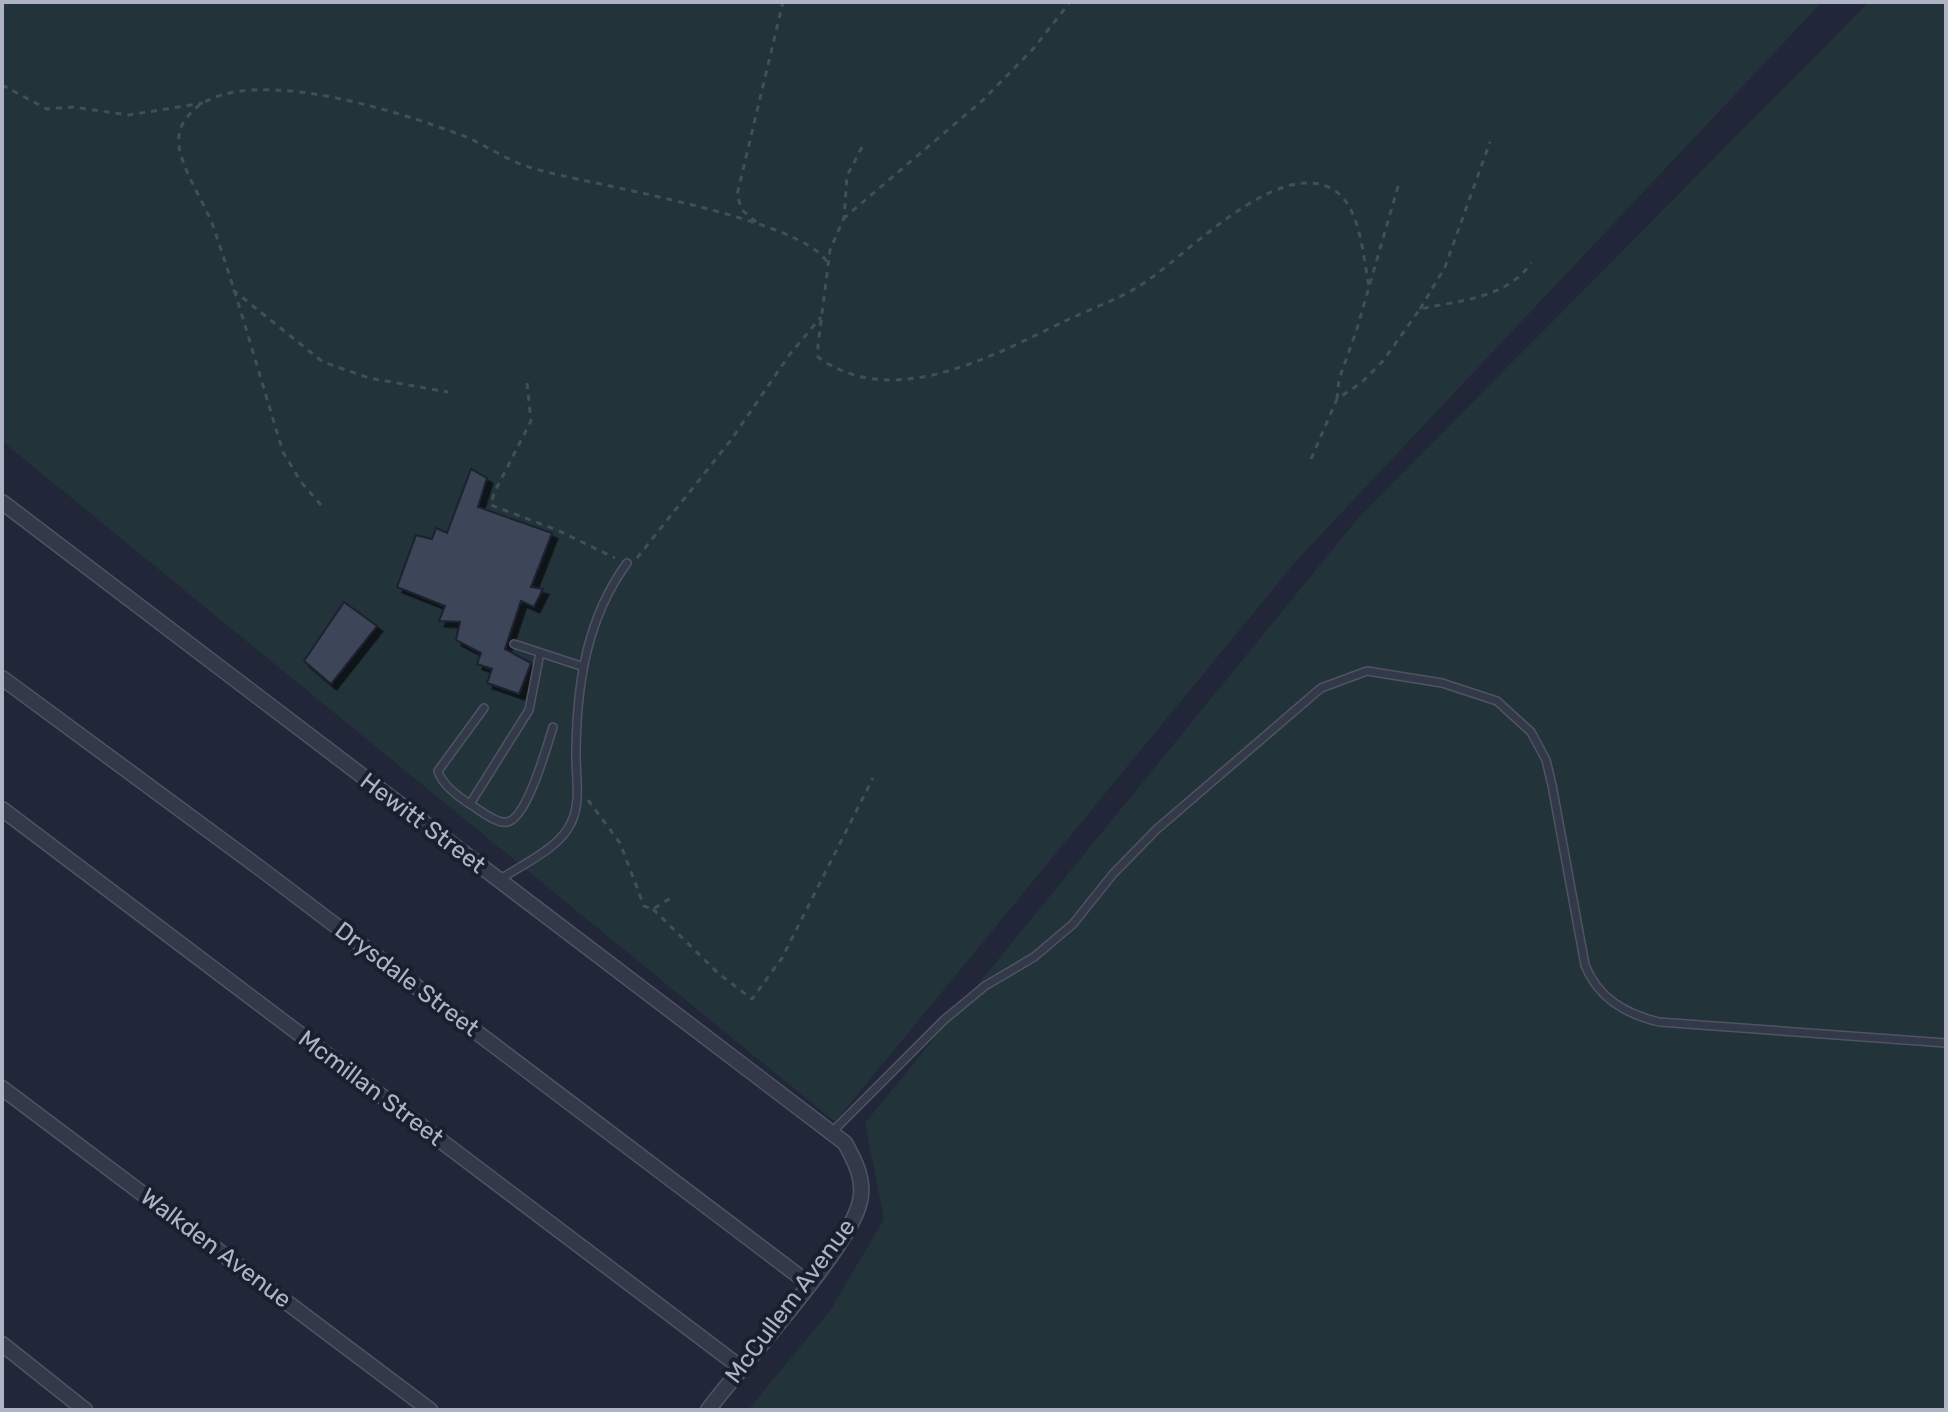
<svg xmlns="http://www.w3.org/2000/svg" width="1948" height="1412" viewBox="0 0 1948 1412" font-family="Rubik,sans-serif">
	<defs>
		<filter id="shadow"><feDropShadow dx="5.5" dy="5.5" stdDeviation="0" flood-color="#0009"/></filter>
	</defs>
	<rect width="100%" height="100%" fill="#212739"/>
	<g fill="#23333a">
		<path d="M2,2H1822L1297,560L835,1122L2,441Z"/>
		<path d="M1869,2H1946V1410H748L830,1311L884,1219L865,1123L1359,517Z"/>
	</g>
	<g fill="#3d4459" stroke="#1c2130" stroke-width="2" filter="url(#shadow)">
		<path d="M471,469L487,478L478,507L552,533L531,587L543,589L534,607L521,601L505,649L531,663L519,694L487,683L492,669L477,664L481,653L456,640L460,622L439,621L445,606L397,587L416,535L432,539L436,528L447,533Z"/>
		<path d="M344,602L377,626L331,684L304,661Z"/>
	</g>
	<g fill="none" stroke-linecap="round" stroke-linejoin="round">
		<defs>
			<g id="service">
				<path d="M514,644L581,666"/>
				<path d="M484,708L438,771C442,785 460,798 473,806C481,811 497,824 507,822C527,819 547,746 553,727"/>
				<path d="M470,804L529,710L540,653"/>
				<path d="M499,880C521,865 560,848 571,823C582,801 575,773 576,750C577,682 587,618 627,563"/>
				<path d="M831,1133L945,1019L985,986L1034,957L1073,924L1113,874L1157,829L1321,688L1367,671L1442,683L1497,701L1531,732L1546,760L1552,785L1585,965C1598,998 1625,1014 1659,1022L1946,1043"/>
			</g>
			<g id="minor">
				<path d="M2,502L845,1143C855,1161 865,1180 860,1201C851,1247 741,1365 708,1410"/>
				<path d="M2,678L261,869L808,1283"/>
				<path d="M2,809L740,1367"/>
				<path d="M2,1088L430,1410"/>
				<path d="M2,1344L85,1410"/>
			</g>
		</defs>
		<use href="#service" stroke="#4f5464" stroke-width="10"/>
		<use href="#minor" stroke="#4f5464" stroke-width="17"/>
		<g stroke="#405057" stroke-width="3" stroke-dasharray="6 6" stroke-linecap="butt">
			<path d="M2,85L47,109L73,107L129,115L203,103"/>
			<path d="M862,147L847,176L844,218L830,250L818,345V357C893,412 994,355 1065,321C1088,310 1114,301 1136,288C1184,260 1276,155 1334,190C1361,207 1363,258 1369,286"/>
			<path d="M843,219L983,100L1033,49L1070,2"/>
			<path d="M756,222L742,210L737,195L783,2"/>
			<path d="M233,290L323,362L369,378L448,392"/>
			<path d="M1420,309L1445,267L1490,142"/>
			<path d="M527,383L531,421L494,493L491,505L557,530L615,558"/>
			<path d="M1337,399L1339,379L1356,332L1399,183"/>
			<path d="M1311,459L1337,399L1361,383L1383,361L1420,309C1460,300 1506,299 1531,263"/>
			<path d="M321,505L301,482L283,452C260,377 239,301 213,226C204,202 188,180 181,155C177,143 178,130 185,120C228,54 403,113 461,135C485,144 507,161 532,168C584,184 807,218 828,264"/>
			<path d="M637,558L731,440L790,354L821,317"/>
			<path d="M588,800L620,843L644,906L653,909L674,896"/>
			<path d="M653,909L719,974L752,999L782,958L873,778"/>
		</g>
		<use href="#service" stroke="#343949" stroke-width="7"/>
		<use href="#minor" stroke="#343949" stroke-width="14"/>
	</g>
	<g text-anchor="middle" stroke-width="8" stroke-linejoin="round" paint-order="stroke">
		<g font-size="24" fill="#afb4c5" stroke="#1a1f2e">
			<text transform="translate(423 823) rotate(37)" y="8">Hewitt Street</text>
			<text transform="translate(407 979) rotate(37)" y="8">Drysdale Street</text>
			<text transform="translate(371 1088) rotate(37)" y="8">Mcmillan Street</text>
			<text transform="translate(216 1248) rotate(37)" y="8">Walkden Avenue</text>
			<text transform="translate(790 1301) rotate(-53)" y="8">McCullem Avenue</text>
		</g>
	</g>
	<rect width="1948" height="1412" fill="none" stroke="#afb4c5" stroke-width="8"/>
</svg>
